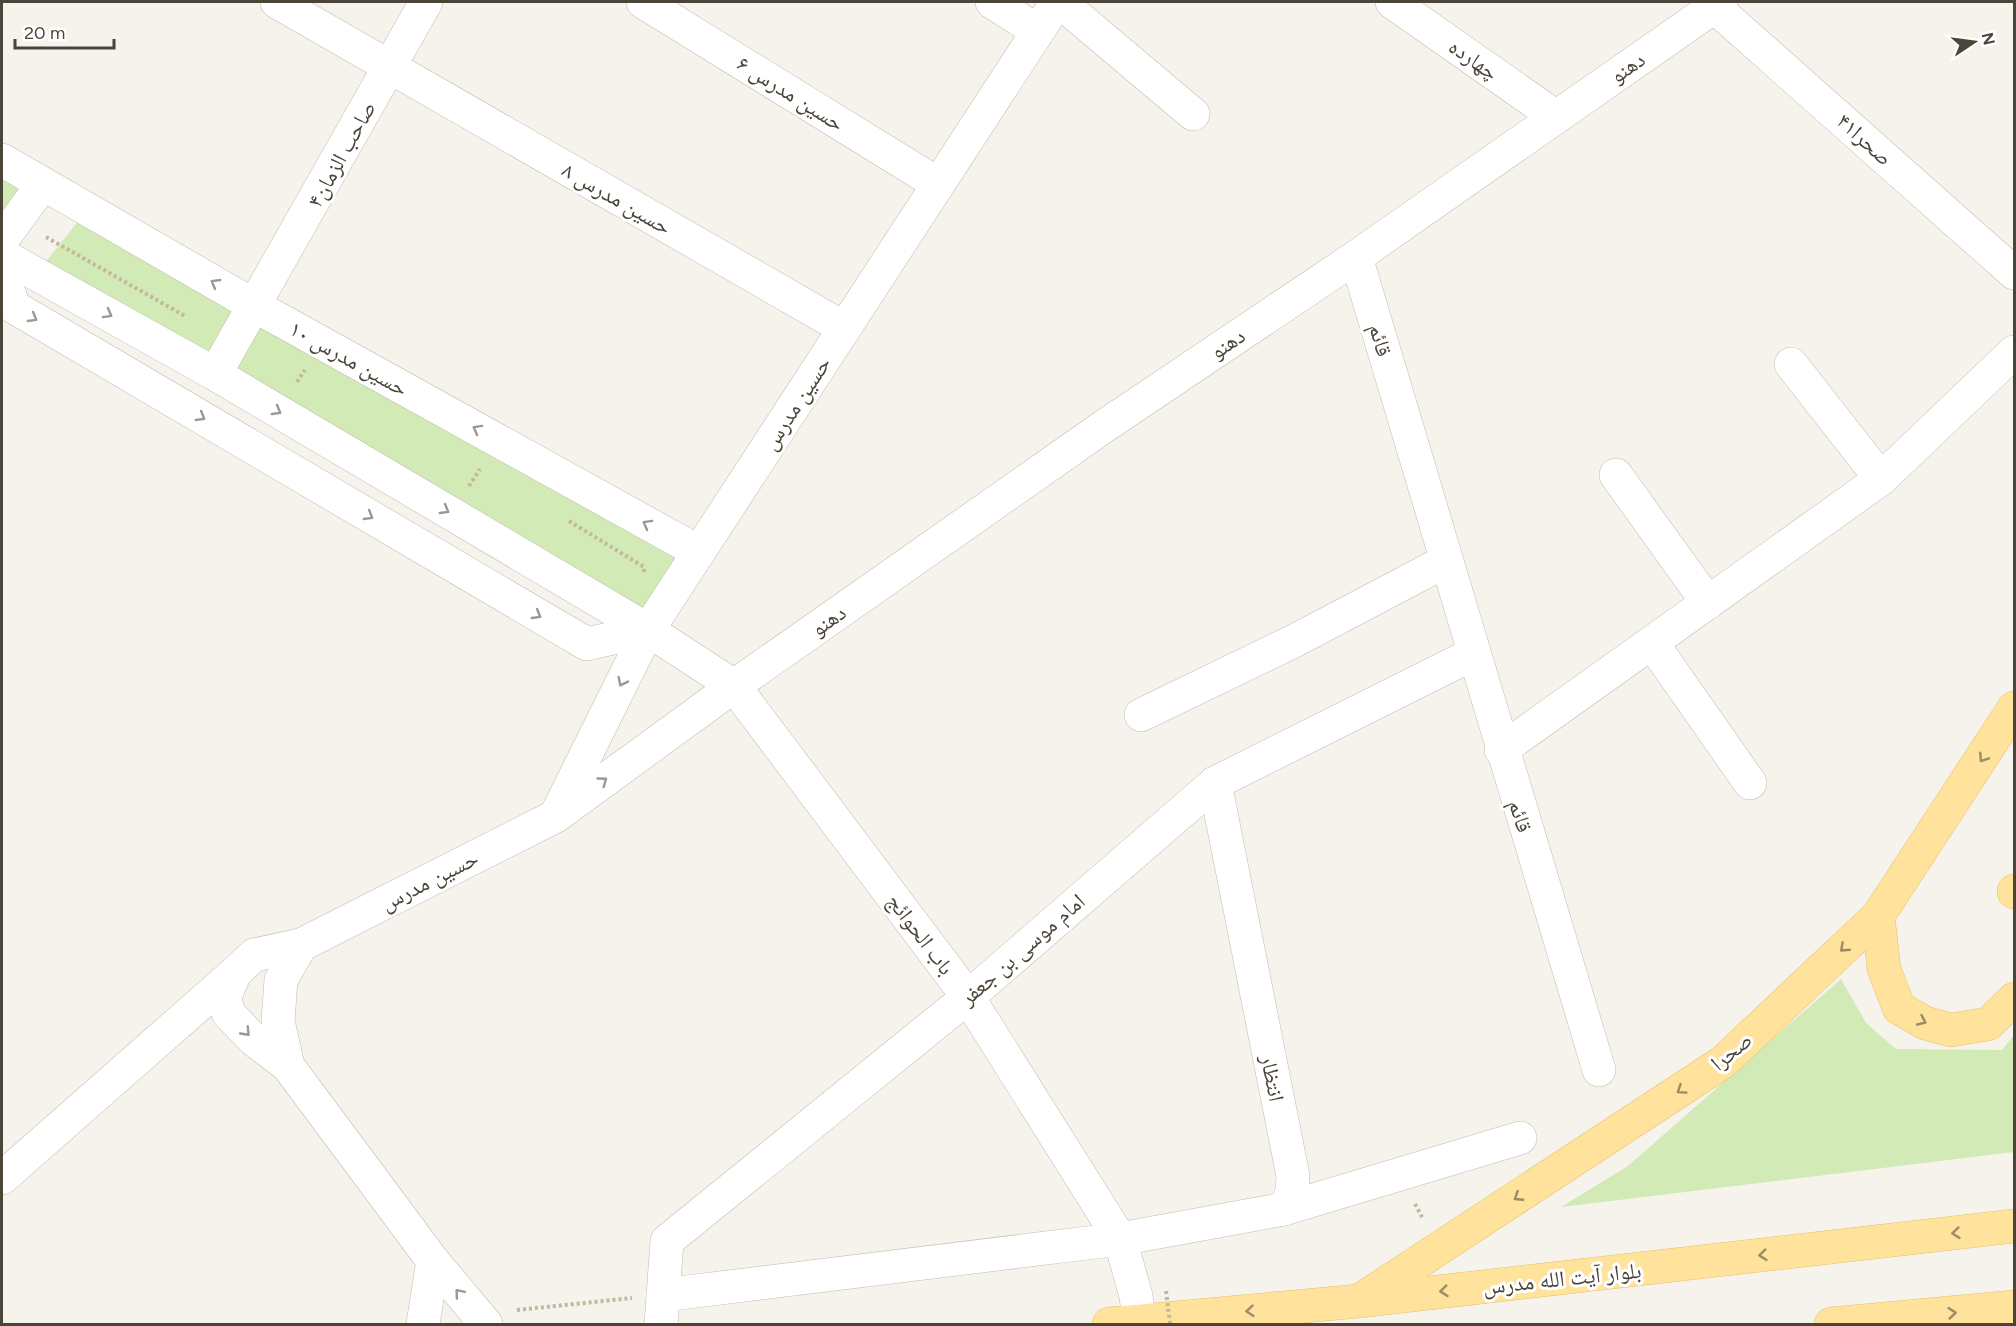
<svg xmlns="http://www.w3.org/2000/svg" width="2016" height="1326" viewBox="0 0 2016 1326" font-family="Figtree,'Noto Naskh Arabic',sans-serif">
	<rect width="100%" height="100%" fill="#f6f3ec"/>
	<g fill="#d2eab5">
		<path d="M2,169L26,182L2,212Z"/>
		<path d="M84,214L240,307L214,356L44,264Z"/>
		<path d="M259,317L686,555L650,613L228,372Z"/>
		<path d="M1841,979L1866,1023L1896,1049L2002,1050L2014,1035V1152L1561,1207L1628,1166Z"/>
	</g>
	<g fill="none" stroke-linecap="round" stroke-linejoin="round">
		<defs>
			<g id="minor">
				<path d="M277,2L844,328"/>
				<path d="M643,2L938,184"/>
				<path d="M992,2L1038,31"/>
				<path d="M1060,2L1193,114"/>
				<path d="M1392,2L1556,117"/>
				<path d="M1709,2L2014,273"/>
				<path d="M2,160L255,306L699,552"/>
				<path d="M2,240L43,184"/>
				<path d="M2,255L215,374L648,630L734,686L968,997L1120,1239L1136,1296L1139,1321"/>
				<path d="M1356,257L1599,1070"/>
				<path d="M2,272L14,307L587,644L648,630"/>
				<path d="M1791,364L1881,479"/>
				<path d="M215,374L426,2"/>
				<path d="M1616,475L1708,603"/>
				<path d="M1652,643L1750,783"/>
				<path d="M1141,715L1296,640L1446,561"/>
				<path d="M1501,750L1881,479L2014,352"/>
				<path d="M558,811L648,630L1057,2"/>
				<path d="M288,1066L278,1021L281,980L301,945"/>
				<path d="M2,1178L235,973"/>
				<path d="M1284,1209L1520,1138"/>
				<path d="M663,1295L1120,1239L1284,1209L1292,1193L1293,1176L1215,783"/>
				<path d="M423,1324L433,1261"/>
				<path d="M486,1324L433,1261L288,1066L254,1040L228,1013L225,996L235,973L254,955L301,945L556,816L734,686L1103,427L1356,257L1721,2"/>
				<path d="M661,1324L667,1241L968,997L1215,783L1473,654"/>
			</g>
			<g id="major">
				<path d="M2014,891V892"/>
				<path d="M1878,916L1884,969L1899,1008L1925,1023L1951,1030L1988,1024L2014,999"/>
				<path d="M1365,1297L1723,1062L1878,916L2014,708"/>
				<path d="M1109,1324L1359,1301L2014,1226"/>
				<path d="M1831,1324L2014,1307"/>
			</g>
		</defs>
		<use href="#minor" stroke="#c2bbae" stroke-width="34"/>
		<use href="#major" stroke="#e6c16a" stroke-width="34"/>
		<g stroke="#c4b79f" stroke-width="4" stroke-dasharray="3 3" stroke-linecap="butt">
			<path d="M46,237L185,316"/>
			<path d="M297,382L305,370"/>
			<path d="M469,486L480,469"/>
			<path d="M569,521L644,567V574"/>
			<path d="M1415,1204L1423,1219"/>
			<path d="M517,1310L632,1298"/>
		</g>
		<use href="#minor" stroke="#fff" stroke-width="33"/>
		<use href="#major" stroke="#ffe39c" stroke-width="33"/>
		<path stroke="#c4b79f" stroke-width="4" stroke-dasharray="3 3" stroke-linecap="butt" d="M1166,1291L1170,1324"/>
	</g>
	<defs><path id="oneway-chevron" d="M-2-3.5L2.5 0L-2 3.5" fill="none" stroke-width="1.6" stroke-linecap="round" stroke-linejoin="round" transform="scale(1.5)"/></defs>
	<g stroke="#9c9892">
		<use href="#oneway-chevron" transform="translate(215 283) rotate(-150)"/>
		<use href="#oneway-chevron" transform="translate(108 314) rotate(29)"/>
		<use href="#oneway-chevron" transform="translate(33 318) rotate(31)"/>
		<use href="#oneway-chevron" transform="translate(277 411) rotate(30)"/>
		<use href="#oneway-chevron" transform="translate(201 417) rotate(31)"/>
		<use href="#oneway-chevron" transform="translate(477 429) rotate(-151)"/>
		<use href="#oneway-chevron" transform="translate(445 510) rotate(30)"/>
		<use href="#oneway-chevron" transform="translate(369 516) rotate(31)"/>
		<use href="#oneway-chevron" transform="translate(647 524) rotate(-151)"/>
		<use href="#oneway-chevron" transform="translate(537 615) rotate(31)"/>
		<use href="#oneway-chevron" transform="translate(622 682) rotate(116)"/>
		<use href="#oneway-chevron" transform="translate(603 781) rotate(-36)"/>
		<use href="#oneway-chevron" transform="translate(246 1032) rotate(46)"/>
		<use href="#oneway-chevron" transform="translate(459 1293) rotate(-130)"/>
	</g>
	<g stroke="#9c8c66">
		<use href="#oneway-chevron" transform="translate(1983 758) rotate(123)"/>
		<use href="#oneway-chevron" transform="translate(1844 948) rotate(137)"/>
		<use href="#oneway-chevron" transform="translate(1922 1021) rotate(25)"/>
		<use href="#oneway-chevron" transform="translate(1681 1090) rotate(146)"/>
		<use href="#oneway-chevron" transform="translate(1518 1197) rotate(147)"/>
		<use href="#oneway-chevron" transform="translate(1956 1233) rotate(174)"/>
		<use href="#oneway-chevron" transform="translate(1763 1255) rotate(174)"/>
		<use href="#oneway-chevron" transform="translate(1444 1291) rotate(174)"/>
		<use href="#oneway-chevron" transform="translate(1250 1311) rotate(175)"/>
		<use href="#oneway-chevron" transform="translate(1952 1313) rotate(-6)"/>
	</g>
	<g text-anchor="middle" stroke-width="6" stroke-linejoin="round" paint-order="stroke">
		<g font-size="22" fill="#4b4439" stroke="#fff">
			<text transform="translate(1474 59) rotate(35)" y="8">چهارده</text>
			<text transform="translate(1627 67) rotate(-35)" y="8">دهنو</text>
			<text transform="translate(791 93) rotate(32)" y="8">حسین مدرس ۶</text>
			<text transform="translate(1865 139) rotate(42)" y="8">صحرا۴۱</text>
			<text transform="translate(341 154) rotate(-61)" y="8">صاحب الزمان۴</text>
			<text transform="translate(617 198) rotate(30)" y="8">حسین مدرس ۸</text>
			<text transform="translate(1381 340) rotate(74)" y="8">قائم</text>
			<text transform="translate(1227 343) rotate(-34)" y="8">دهنو</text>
			<text transform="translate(349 358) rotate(29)" y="8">حسین مدرس ۱۰</text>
			<text transform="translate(796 403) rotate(-57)" y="8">حسین مدرس</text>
			<text transform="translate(828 620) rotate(-35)" y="8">دهنو</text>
			<text transform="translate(1521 816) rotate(73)" y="8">قائم</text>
			<text transform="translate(429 880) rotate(-27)" y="8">حسین مدرس</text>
			<text transform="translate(921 934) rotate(53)" y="8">باب الحوائج</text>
			<text transform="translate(1022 949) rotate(-41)" y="8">امام موسی بن جعفر</text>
			<text transform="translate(1731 1051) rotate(-40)" y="8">صحرا</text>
			<text transform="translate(1273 1078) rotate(79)" y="8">انتظار</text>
			<text transform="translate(1562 1278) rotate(-6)" y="8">بلوار آیت الله مدرس</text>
		</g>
	</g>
	<rect width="2016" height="1326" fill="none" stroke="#4b4439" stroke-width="6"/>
	<g transform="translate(1974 42) rotate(77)" stroke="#ffffff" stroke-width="4.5" paint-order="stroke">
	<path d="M0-4.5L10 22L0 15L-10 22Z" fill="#4b4439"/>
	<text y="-9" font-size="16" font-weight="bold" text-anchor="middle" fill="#4b4439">N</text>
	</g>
	<path d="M15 39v9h99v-9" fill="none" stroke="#4b4439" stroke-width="3"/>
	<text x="24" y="39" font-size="18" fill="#4b4439" stroke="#ffffff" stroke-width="4.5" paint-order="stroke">20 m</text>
</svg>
